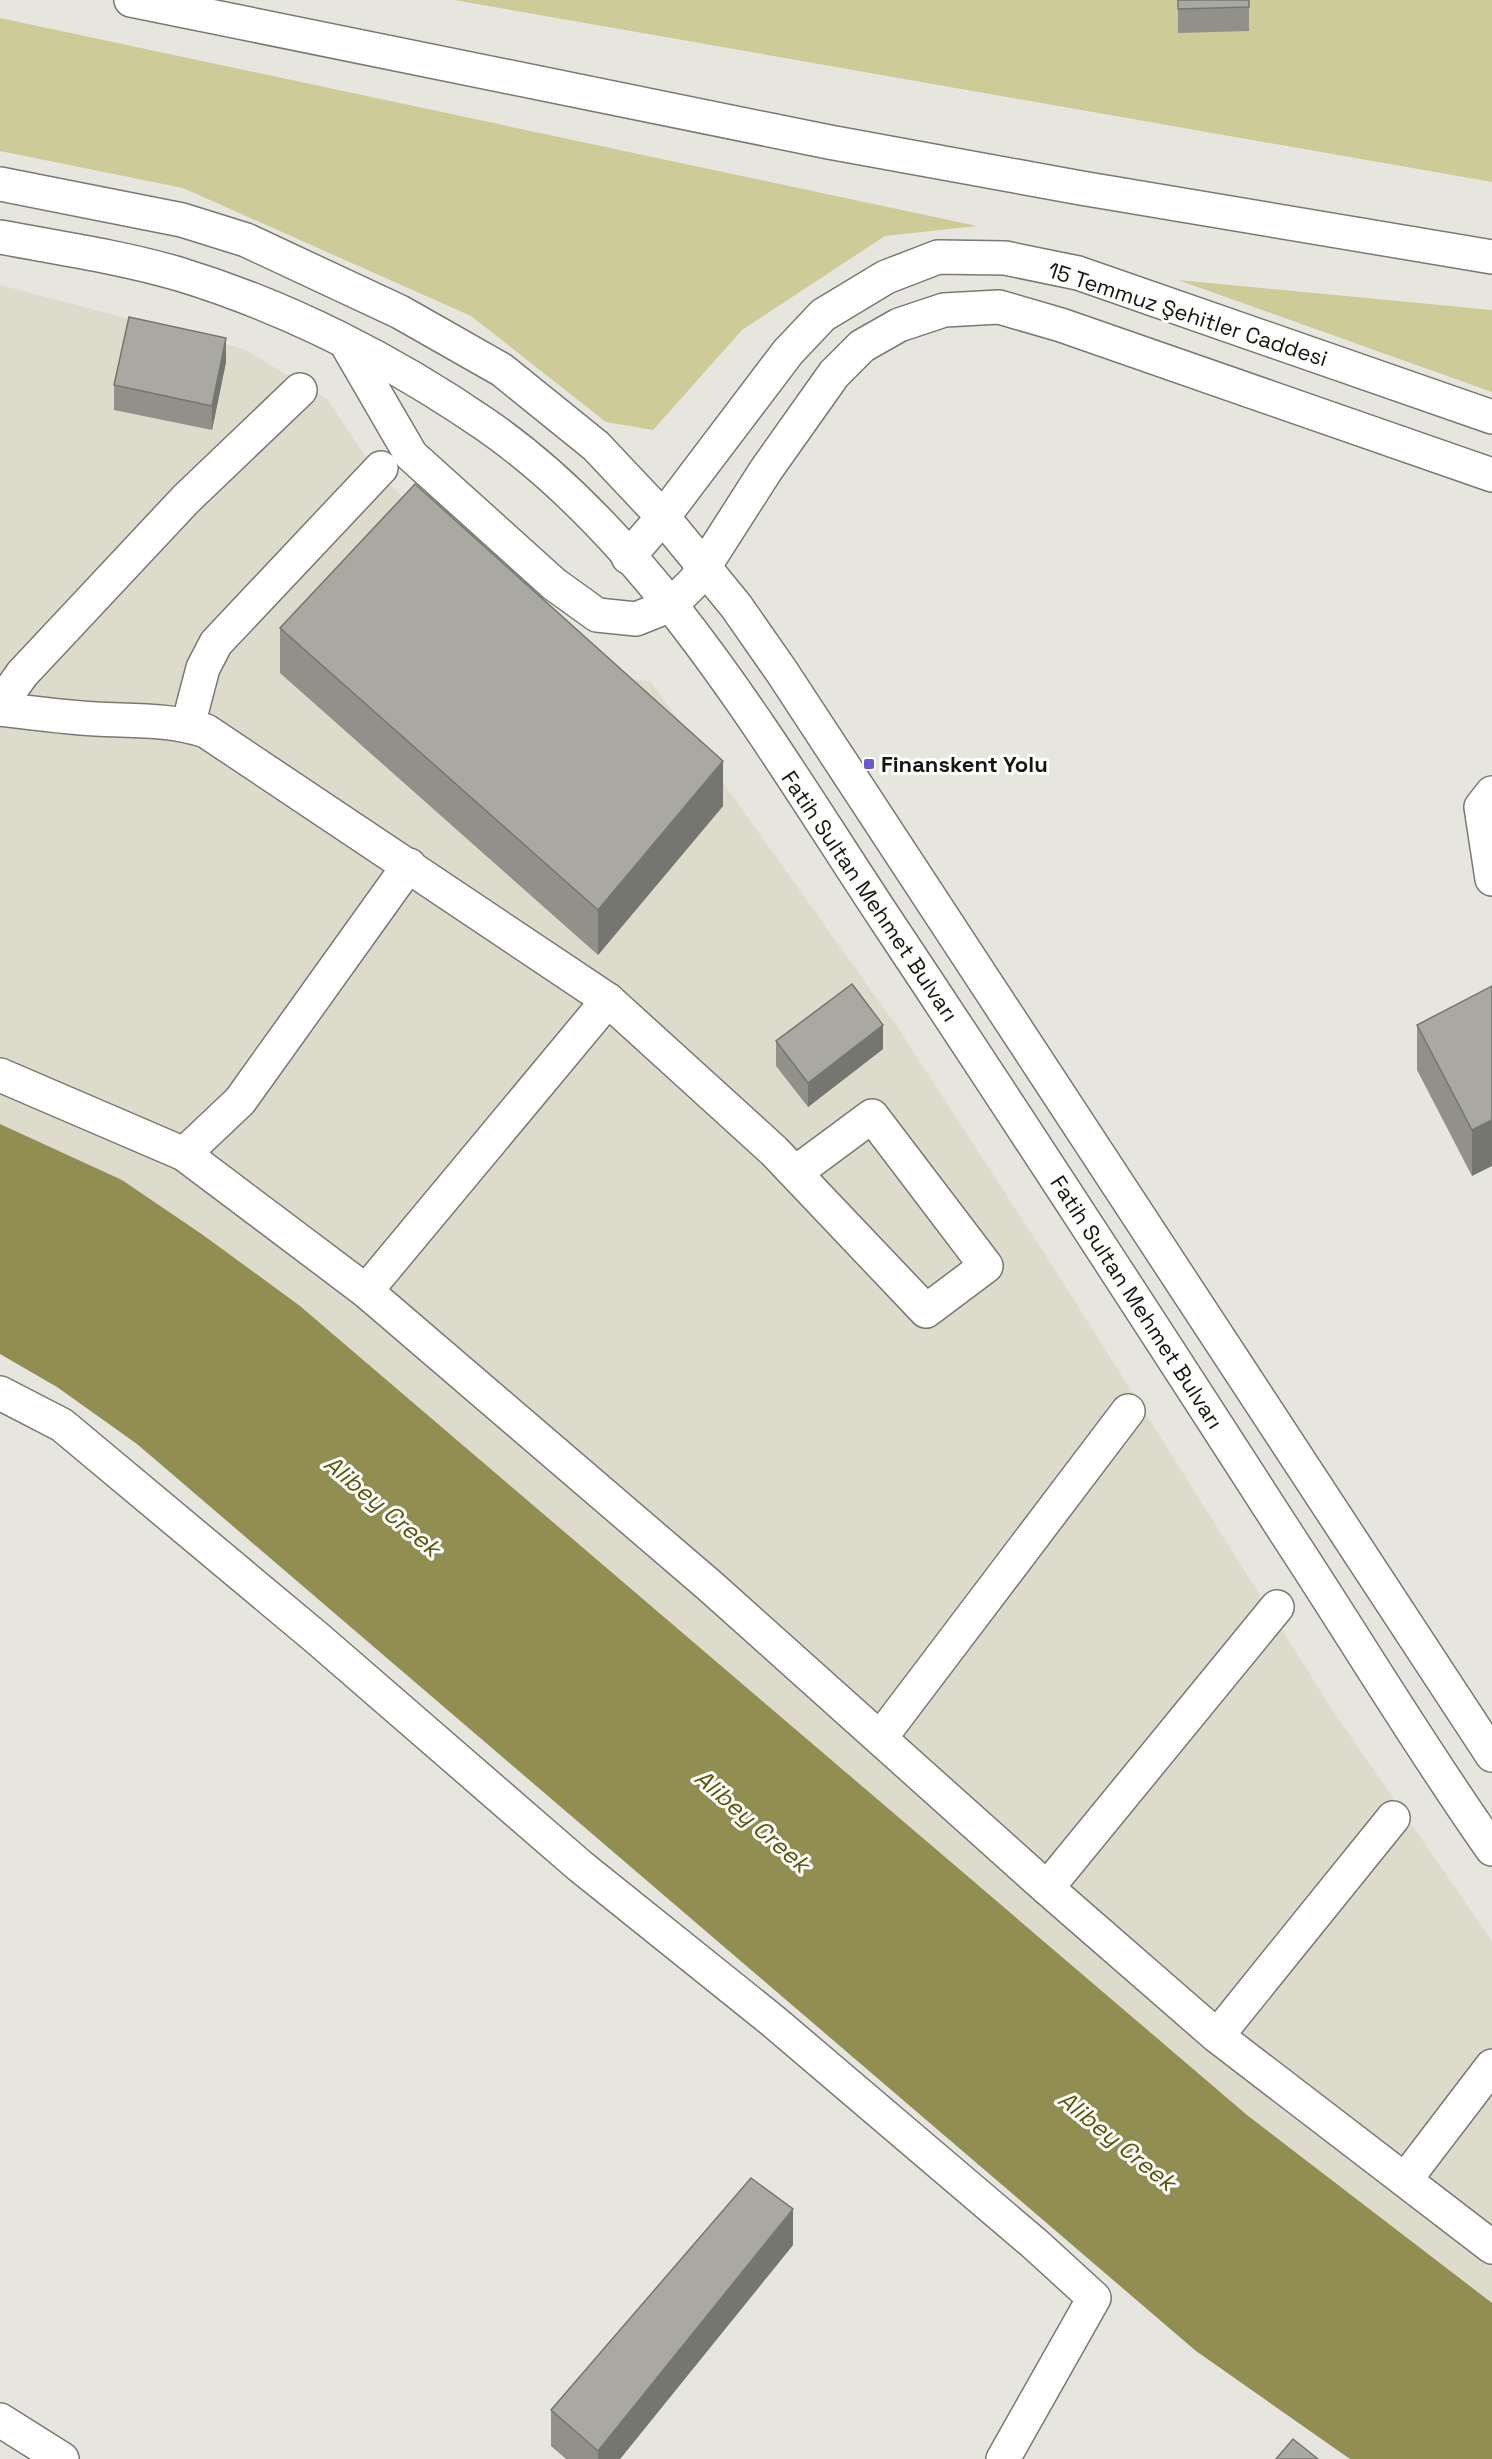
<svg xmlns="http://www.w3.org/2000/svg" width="1492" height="2459" viewBox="0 0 1492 2459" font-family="'Space Grotesk',sans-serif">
	<rect width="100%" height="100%" fill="#e6e6de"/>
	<path fill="#dcdbcc" d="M0,285L244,349L327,399L374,469L471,563L625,678L651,682L898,1028L1057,1273L1333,1711L1492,1941V2303L1247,2115L300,1306L122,1180L0,1124Z"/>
	<g fill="#cecb98">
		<path d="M454,0H1492V182Z"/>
		<path d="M0,18L977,226L885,236L742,330L653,430L606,422L471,316L183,188L0,151Z"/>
		<path d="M1178,280L1492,310V392Z"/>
	</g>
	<path fill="#928d51" d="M0,1124L122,1180L203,1235L300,1306L1247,2115L1492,2303V2459H1350L1196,2351L137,1444L57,1387L0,1354Z"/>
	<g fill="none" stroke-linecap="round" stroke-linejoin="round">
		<defs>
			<g id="minor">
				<path d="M0,705L22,674L186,499L300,390"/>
				<path d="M0,709C32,713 64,717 96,719C134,721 170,719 206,731L608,1000L774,1151L926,1311L986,1266L872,1116L795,1173"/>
				<path d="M188,725L203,668L216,643L381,468"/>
				<path d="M1492,793L1481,807L1492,879"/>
				<path d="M0,1075L184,1154L366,1291L710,1586L1047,1888L1217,2036L1492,2247"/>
				<path d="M184,1154L240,1101L409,865"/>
				<path d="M366,1291L608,1000"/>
				<path d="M0,1393L62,1425L317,1638L580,1866L773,2021L1035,2244L1094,2298L1003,2459"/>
				<path d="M881,1737L1128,1411"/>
				<path d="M1047,1888L1277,1607"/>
				<path d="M1217,2036L1393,1818"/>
				<path d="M1405,2180L1492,2066"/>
			</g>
			<g id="major">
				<path d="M0,184L182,220L246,240L400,312L502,370L596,446L663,517L736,606L782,672L1492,1755"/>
				<path d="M0,237C59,248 121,257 179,274C287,307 393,361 486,425C655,542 774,751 886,920C1021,1123 1154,1328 1286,1533C1355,1638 1420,1747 1492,1849"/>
				<path d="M346,343L411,455L554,584L597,615L636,619L671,605L695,581L766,470L834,374L862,346L899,325L944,310L999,307L1061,325L1492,475"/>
				<path d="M628,557L663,517L788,352L823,315L886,277L938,257L1005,258L1078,273L1492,417"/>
				<path d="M0,2420L62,2459"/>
			</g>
			<path id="highway" d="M131,0L829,142L1081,188L1492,257"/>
		</defs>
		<use href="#minor" stroke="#797972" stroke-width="36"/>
		<use href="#major" stroke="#797972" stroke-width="36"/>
		<use href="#highway" stroke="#797972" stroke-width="36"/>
		<use href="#minor" stroke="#fff" stroke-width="33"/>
		<use href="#major" stroke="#fff" stroke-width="33"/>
		<use href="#highway" stroke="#fff" stroke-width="33"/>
	</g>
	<g fill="#91918a">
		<path d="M1178,0H1249V31L1178,33Z"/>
		<path d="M226,362L212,430L114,410V385Z"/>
		<path d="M280,628L723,806L598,955L280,673Z"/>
		<path d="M1492,986L1472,1176L1417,1070V1025Z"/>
		<path d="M776,1041L883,1049L808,1107L776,1066Z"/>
		<path d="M793,2245L620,2459H566L551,2446V2410Z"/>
	</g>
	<g fill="#767671">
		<path d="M226,338V362L212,430V406Z"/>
		<path d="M723,761V806L598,955V910Z"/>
		<path d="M883,1025V1049L808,1107V1083Z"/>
		<path d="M1492,1120V1166L1472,1176V1130Z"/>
		<path d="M793,2209V2245L620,2459H598V2451Z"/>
	</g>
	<g fill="#a9a9a1" stroke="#767671" stroke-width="1.5">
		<path d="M1178,0H1249V7L1178,9Z"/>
		<path d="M129,317L226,338L212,406L114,385Z"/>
		<path d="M415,484L723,761L598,910L280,628Z"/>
		<path d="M852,984L883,1025L808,1083L776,1041Z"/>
		<path d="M1492,986V1120L1472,1130L1417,1025Z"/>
		<path d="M751,2178L793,2209L598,2451L551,2410Z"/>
		<path d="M1293,2439L1318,2459H1276Z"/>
	</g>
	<rect fill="#695ad3" stroke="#fffffe" stroke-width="2" x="863" y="758" width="12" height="12" rx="3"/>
	<g text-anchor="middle" stroke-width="6" stroke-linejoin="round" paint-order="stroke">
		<g font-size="22" fill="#151512" stroke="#fffffe">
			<text transform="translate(1188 314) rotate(18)" y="8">15 Temmuz Şehitler Caddesi</text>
			<text transform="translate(870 896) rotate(56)" y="8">Fatih Sultan Mehmet Bulvarı</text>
			<text transform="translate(1137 1302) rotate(57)" y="8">Fatih Sultan Mehmet Bulvarı</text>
		</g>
		<g font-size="22" font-weight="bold" fill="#151512" stroke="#fffffe" text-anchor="start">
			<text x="881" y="772">Finanskent Yolu</text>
		</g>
		<g font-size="24" font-style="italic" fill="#5c560c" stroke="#fffffe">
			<text transform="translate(382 1506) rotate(40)" y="8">Alibey Creek</text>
			<text transform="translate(752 1821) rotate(41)" y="8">Alibey Creek</text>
			<text transform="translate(1117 2141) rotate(39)" y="8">Alibey Creek</text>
		</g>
	</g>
</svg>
